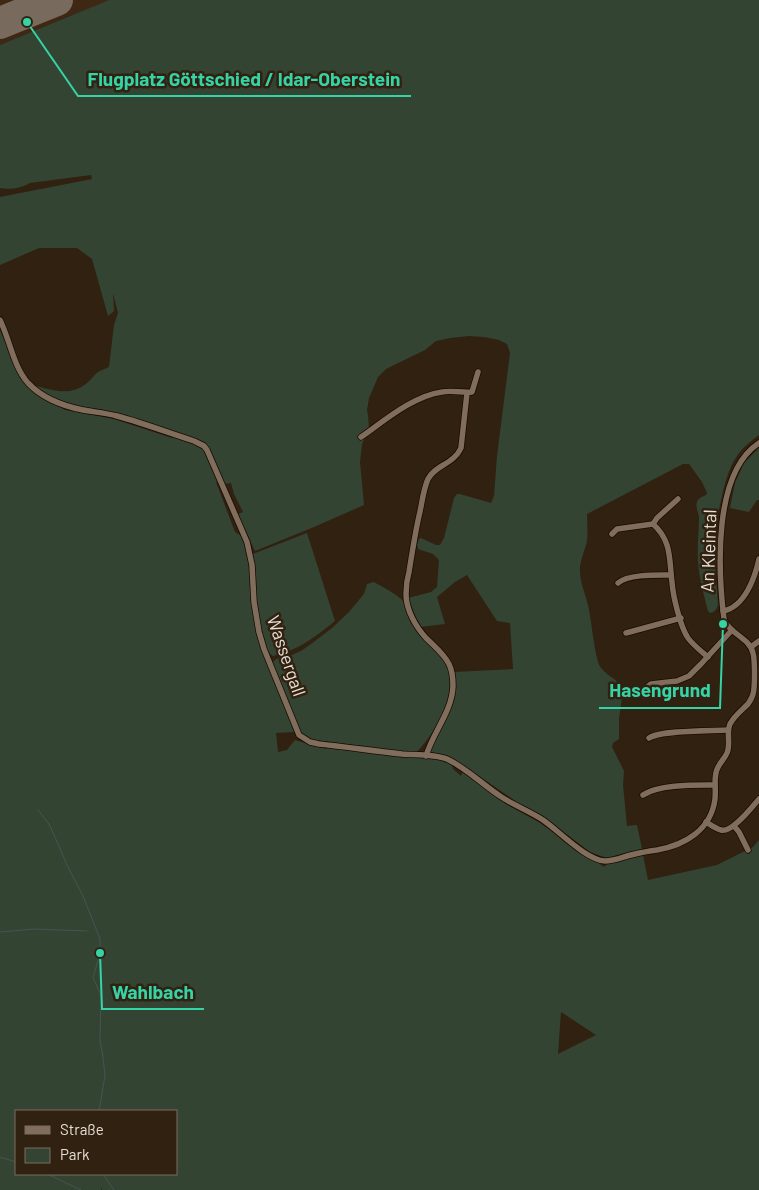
<svg xmlns="http://www.w3.org/2000/svg" width="759" height="1190" viewBox="0 0 759 1190" font-family="Barlow,sans-serif">
	<rect width="100%" height="100%" fill="#312111"/>
	<path fill="#3e2813" d="M0,0H109L0,45Z"/>
	<g fill="#344433" fill-rule="evenodd">
		<path d="M109,0H759V435C751,441 743,447 737,456C729,468 725,482 722,496C717,516 714,537 715,558C715,573 717,589 718,604C717,609 715,612 710,613L708,611C704,595 699,578 698,561C697,546 699,532 699,518C699,513 695,507 697,502C698,498 702,497 706,495L707,493L702,482L689,464H683L587,514C587,523 588,533 587,541C585,550 581,558 580,567C579,580 585,593 588,605C592,624 593,643 598,662C602,675 619,678 623,690L619,719V739L613,743L612,747L624,771L623,785L627,826L637,825L642,849L625,853L607,858L590,852L540,814L517,802L466,767L446,755L429,752L444,721L454,672L513,669L510,623L497,621L467,575L455,582L437,597L445,624L420,627L408,598L431,592L437,587L439,560L433,554L418,549L417,545L419,539L421,538L436,545H440L444,538L454,498L457,494H460L491,503L494,496L497,456L510,353L507,344L499,340L484,337L469,336L450,338L436,341L425,350L386,369L378,377L369,398L367,410L368,415L369,428L362,444L360,462L364,505L314,527L255,551L238,514L243,512L234,494L231,483L224,484L216,482L235,532L243,537L250,566L255,626L294,732L276,733L278,752L287,750L295,740L326,749L328,747L437,759L452,765L453,769L461,776L463,772L508,805L540,823L604,867L607,864L643,855L648,880L717,865L753,847L759,840V1190H102V1188L101,1190H0V330L19,374L33,392L65,410L114,419L172,438L176,433L100,409L77,407L55,399L36,388L35,386C54,390 70,397 87,383C91,380 94,375 98,372C101,370 106,369 109,367L114,325L118,313L113,293L114,311L108,316L92,259L77,248H39L0,265V197L92,179L91,175L30,183C22,188 9,190 0,188V45ZM561,1012L596,1035L558,1054ZM16,1111H176V1174H16Z"/>
		<path d="M759,448V500H757L749,512L730,508L735,483L744,463Z"/>
		<path d="M307,533L335,621C317,636 297,651 273,656C255,645 255,575 253,554Z"/>
		<path d="M374,582C382,587 397,594 403,601C407,604 407,610 408,615C411,622 415,629 420,635C428,645 440,652 446,663C462,692 435,733 416,753L308,739L299,732L281,687L273,662L276,659L287,657L301,651L311,644L332,628L349,612L364,594L367,584Z"/>
	</g>
	<g fill="none" stroke-linecap="round" stroke-linejoin="round">
		<g stroke="#475352" stroke-width="1">
			<path d="M38,810L49,824L59,846L66,863L83,896L100,939V953L93,978L101,995L100,1040L103,1057L105,1076L99,1111"/>
			<path d="M0,932L34,929L87,931"/>
			<path d="M0,1157L16,1162"/>
			<path d="M47,1174L81,1190"/>
			<path d="M103,1174L114,1190"/>
		</g>
		<path stroke="#786a5c" stroke-width="32" d="M0,23L57,0"/>
		<defs>
			<g id="street">
				<path d="M0,320C10,340 13,366 28,383C42,398 63,406 83,410C94,412 106,413 117,416C143,423 169,433 194,441L204,446L207,450L247,542L252,565L254,602L259,632L264,649L299,735L310,742L319,744C347,747 374,751 402,754C415,755 434,754 447,759C466,768 482,784 500,796C513,805 529,811 543,820C559,831 586,860 605,861C614,861 623,857 631,855C639,853 648,851 657,850C685,845 711,830 715,799C716,790 714,781 716,773C717,765 724,760 727,753C731,744 726,733 730,724C734,716 742,710 748,704C750,701 752,698 753,694C755,688 755,660 753,653C749,637 729,634 724,619C718,570 713,473 759,443"/>
				<path d="M361,437C384,421 413,396 442,392C452,390 462,393 472,392L478,372"/>
				<path d="M653,524C672,541 669,559 672,582C673,596 680,626 688,638C693,645 701,651 708,657"/>
				<path d="M653,524L657,518L678,499"/>
				<path d="M612,534L617,529L653,524"/>
				<path d="M618,583C628,574 657,575 671,575"/>
				<path d="M723,611C745,607 755,577 759,559"/>
				<path d="M626,633L681,618"/>
				<path d="M751,647L759,641"/>
				<path d="M646,688L651,684L677,681L689,676L701,664L732,630"/>
				<path d="M649,738C661,730 712,731 728,730"/>
				<path d="M426,756C433,732 452,712 453,686C453,679 452,670 449,664C444,654 434,646 426,638C416,627 406,610 406,594C406,587 407,579 409,572C412,553 415,534 419,516C422,504 423,490 428,479C435,465 454,464 461,448L467,393"/>
				<path d="M643,795C658,784 696,785 715,785"/>
				<path d="M706,822C711,825 716,829 721,830C732,833 752,807 759,799"/>
				<path d="M734,826L739,832L748,850"/>
			</g>
		</defs>
		<use href="#street" stroke="#190a00" stroke-width="7"/>
		<use href="#street" stroke="#816d5c" stroke-width="5.5"/>
	</g>
	<g text-anchor="middle" stroke-width="5" stroke-linejoin="round" paint-order="stroke">
		<g font-size="18" fill="#e9ded4" stroke="#312111">
			<text transform="translate(709 551) rotate(-88)" y="6">An Kleintal</text>
			<text transform="translate(286 656) rotate(71)" y="6">Wassergall</text>
		</g>
	</g>
	<path fill="none" stroke="#34d4a7" stroke-width="2" d="M27 22L78 96H411M723 624L720 708H599M100 953L102 1009H204"/>
	<g fill="#34d4a7" stroke="#312111" stroke-width="2">
		<circle cx="27" cy="22" r="5"/>
		<circle cx="723" cy="624" r="5"/>
		<circle cx="100" cy="953" r="5"/>
	</g>
	<g font-size="19" text-anchor="middle" font-weight="bold" fill="#34d4a7" stroke="#312111" stroke-width="5" stroke-linejoin="round" paint-order="stroke">
		<text x="244" y="86">Flugplatz Göttschied / Idar-Oberstein</text>
		<text x="660" y="697">Hasengrund</text>
		<text x="153" y="999">Wahlbach</text>
	</g>
	<rect x="15" y="1110" width="162" height="65" fill="#312111" stroke="#7b6d5f"/>
	<rect x="25" y="1126" width="25" height="8" fill="#816d5c" stroke="#7b6d5f"/>
	<text x="60" y="1135" font-size="15" fill="#e9ded4">Straße</text>
	<rect x="25" y="1148" width="25" height="15" fill="#344433" stroke="#7b6d5f"/>
	<text x="60" y="1160" font-size="15" fill="#e9ded4">Park</text>
</svg>
